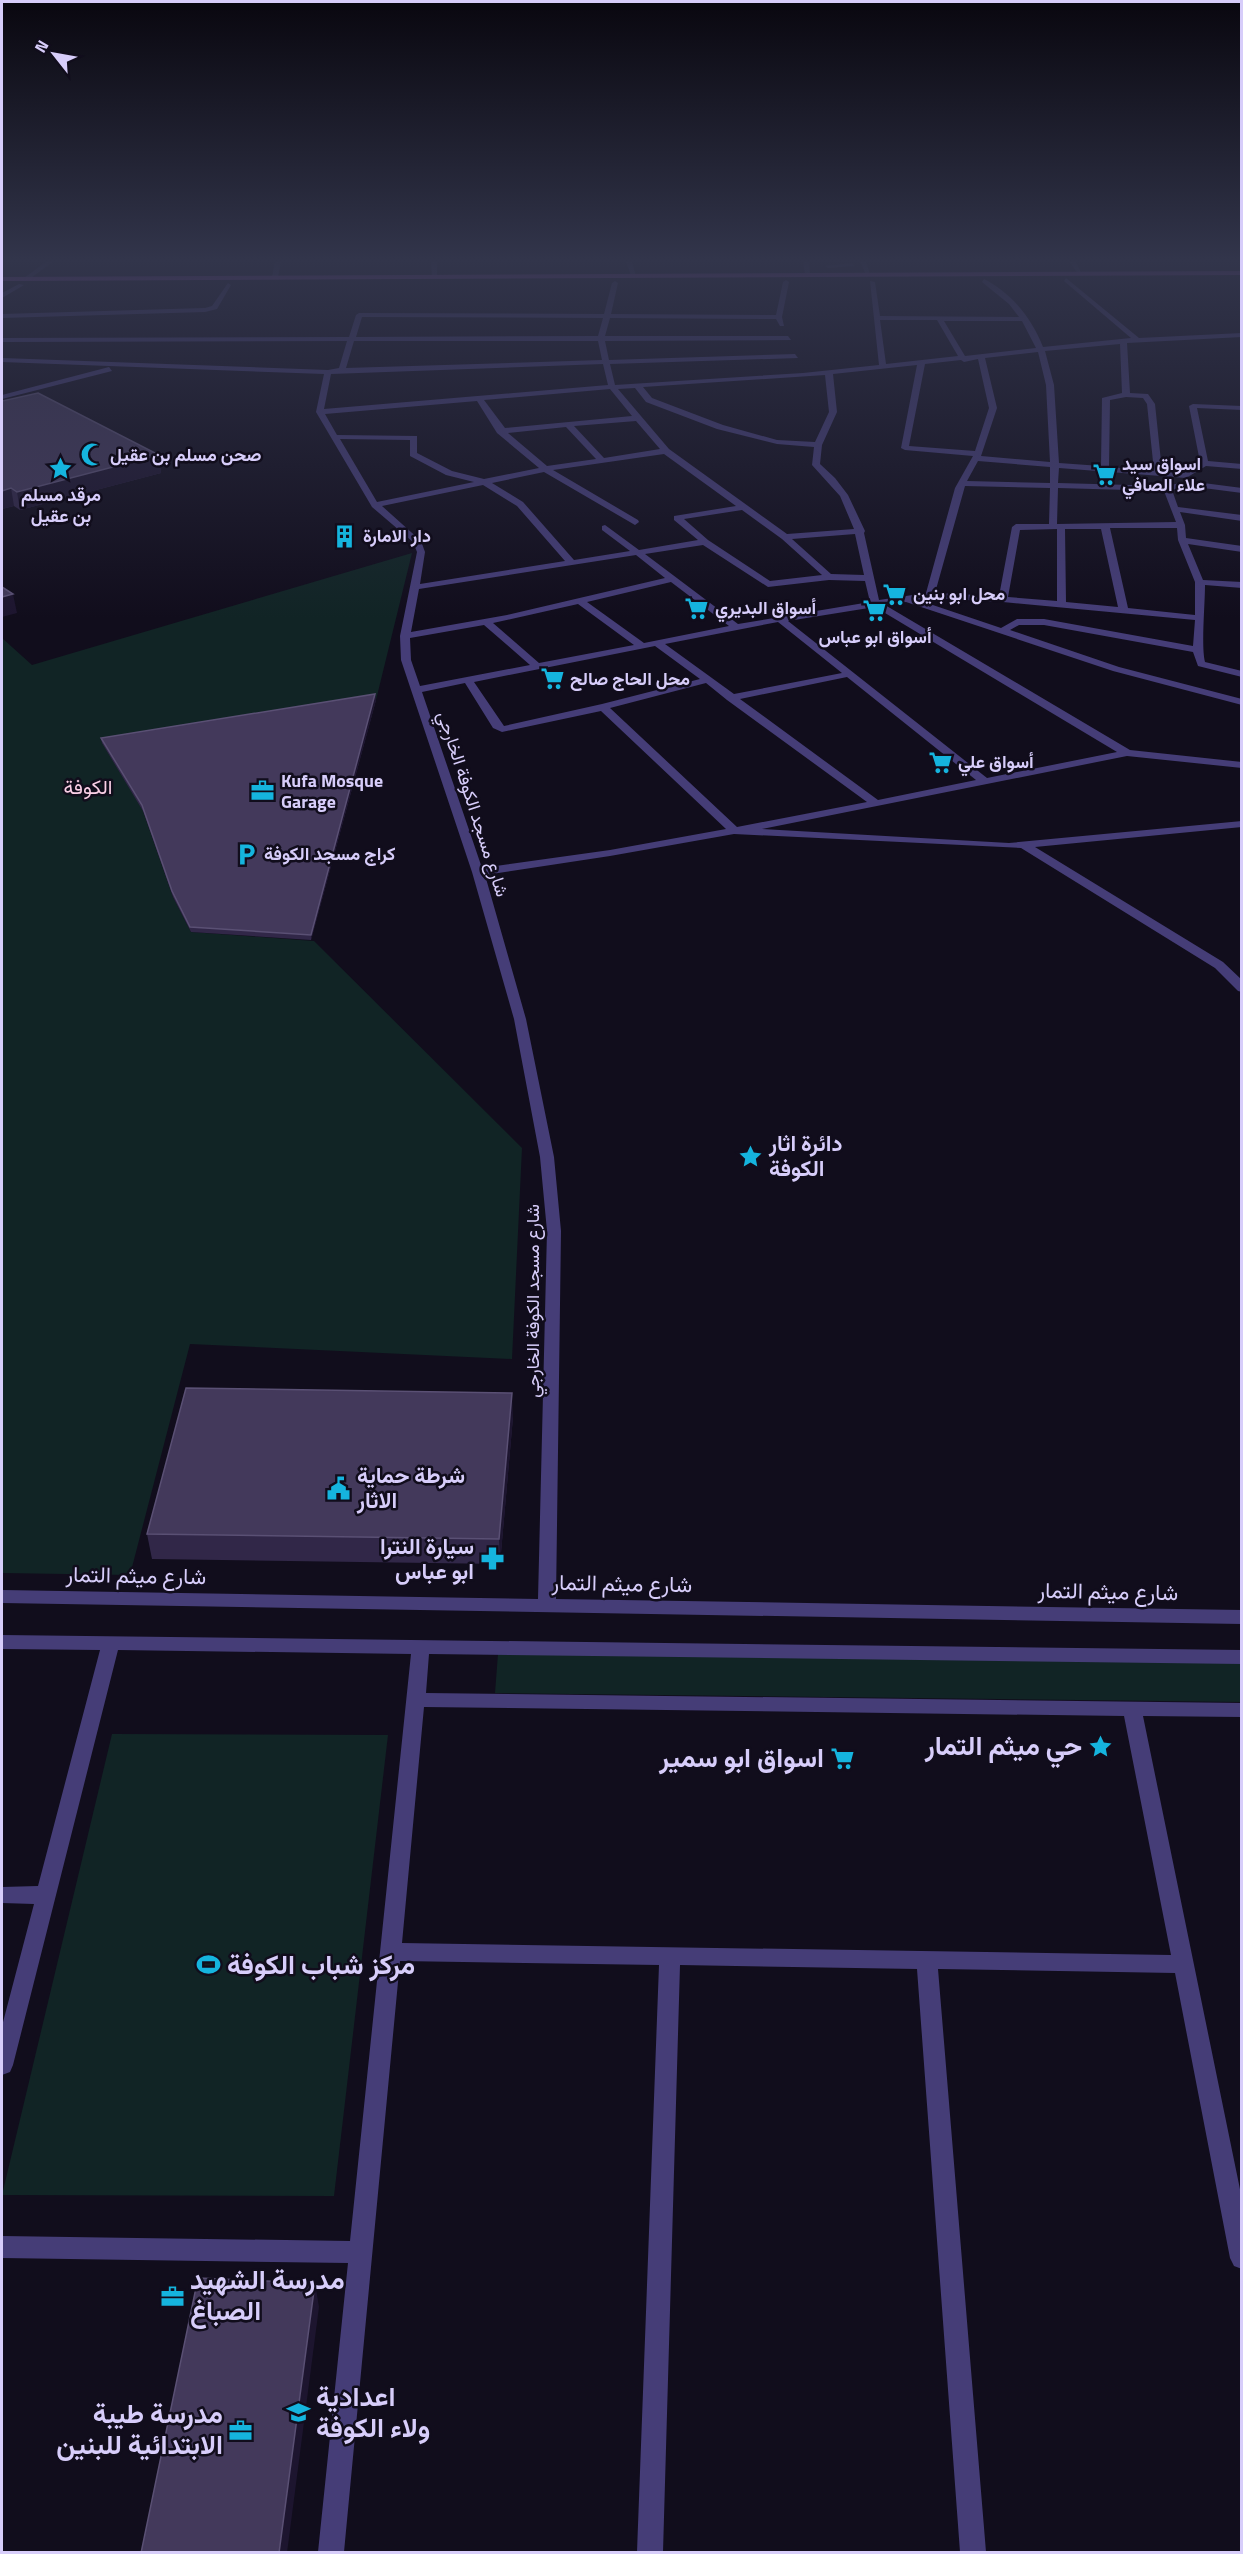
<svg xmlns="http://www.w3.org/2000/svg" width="1243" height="2554" viewBox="0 0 1243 2554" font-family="'Titillium Web',Vazirmatn,sans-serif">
	<rect width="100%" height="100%" fill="#110d1c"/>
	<g fill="#112425">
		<path d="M412,553L376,700L143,811L173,897L191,932L314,941L522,1148L512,1359L190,1344L130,1575L2,1573V638L32,665Z"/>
		<path d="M498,1654L1242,1663L1241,1702L495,1693Z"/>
		<path d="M112,1734L388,1735L334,2196L2,2195Z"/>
	</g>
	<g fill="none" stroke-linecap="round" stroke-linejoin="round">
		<g fill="#453d77" fill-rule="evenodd">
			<path d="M47,261H54L28,280H24V278Z"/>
			<path d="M275,261H281L278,277L275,279L272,277Z"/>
			<path d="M431,261H437V278L432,277Z"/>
			<path d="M626,261H632L636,277L631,276Z"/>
			<path d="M803,261H809L810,275L805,274Z"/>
			<path d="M860,261H866L870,275H866Z"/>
			<path d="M1069,261H1075L1082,274H1078Z"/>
			<path d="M852,263L854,266L828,268L825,266Z"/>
			<path d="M1066,278L1139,338L1242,333V337L1127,343L1130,393L1148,394L1155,404L1162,471L1184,473L1200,462L1189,406L1193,404L1242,406V410L1197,408L1208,461L1242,464V469L1206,466L1186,478L1059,468L1058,483L1167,486L1188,481L1242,488V493L1188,486L1172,490L1178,507L1242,515V521L1180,512L1185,525L1186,538L1242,546V552L1188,544L1203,580L1242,582V588L1205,585C1205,605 1201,646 1205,662L1242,671V677L1198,666L1193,652L1044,625H1019L1010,630L1119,667L1242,699V705L1113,671L906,602L885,605L1130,750L1242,762V768L1127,756L762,829L1009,843L1242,821V827L1035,847L1223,962L1242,980V992L1238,991L1215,968L1021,848L734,834L610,856L485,875L526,1019L554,1157L561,1231L556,1599L1242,1610V1624L2,1603V1590L538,1599L547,1231L540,1157L514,1019L472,872L401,660L400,636L417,552L413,542L372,507L316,412L324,374L2,362V358L328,370L339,368L347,341L2,342V338L349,337L356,315L359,313L604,314L612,283L615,281L618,283L611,314L776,315L783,282L786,280L789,282L782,317L784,326H780L776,319L610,318L605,336H788L791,340L605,341L609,360L795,354L798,358L610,364L615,385L803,373L879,365L870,281L875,282L880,316L1019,317L1009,304L982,282L984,279C1012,293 1032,319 1043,347L1131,338L1064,281ZM362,317L603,318L598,336L356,337ZM880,320H937L958,356L886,364ZM944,321H1022L1036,348L965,356ZM354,341H598L602,360L346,368ZM1120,344L1122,393L1102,398L1101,466L1059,463L1054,385L1045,351ZM1038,352L1046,385L1050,462L981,456L997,408L985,358ZM978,359L989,408L975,451L909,446L925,364L961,360L964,362ZM603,364L608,385L324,409L331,374ZM917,365L901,448L905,450L973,456L955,488L926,593L879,600L864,533L865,531L848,495L835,478L820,464L822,445L837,412L833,374ZM825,375L829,412L815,442L777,440L723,425L652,398L643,387ZM635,388L646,402L717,429L777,444L814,447L812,465L840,496L854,529L787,534L669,449L618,389ZM610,389L632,416L505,428L484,400ZM1126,397L1143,398L1147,404L1154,471L1109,467L1110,400ZM477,401L497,433L539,468L484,479L452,471L417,453V436L337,435L325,414ZM636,421L660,449L604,458L574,426ZM566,427L596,459L547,466L508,433ZM340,439L410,440V456L446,475L474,482L377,502ZM664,454L736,506L674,516V520L698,540L639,550L605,525L602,526V530L630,551L574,560L523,502L492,483L544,472L635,525L639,522L638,520L553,470ZM978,461L1050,467V483L967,481ZM483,485L517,506L565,561L420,584L425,552L421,541L382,506ZM965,486L1050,488L1049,524H1016L1012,527L999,596L935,593ZM1058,488L1164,491L1176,522L1057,524ZM742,510L782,539L822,575L770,581L708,540L684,519ZM1110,528H1177L1178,540L1195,582V615L1128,608ZM1057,529V601L1008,597L1020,530ZM1065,529H1101L1118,607L1066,602ZM855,534L864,575L831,574L792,539ZM703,545L768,587L829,580L865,581L870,602L738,624L645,554ZM636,555L665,578L507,615L411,632L419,589ZM671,582L729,626L644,643L587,602ZM930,598L1003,602L1195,620L1193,646L1044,619H1017L1001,628L918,600ZM578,604L634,645L539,663L493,623ZM875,607L1117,752L987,778L788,621ZM778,622L842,673L734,694L665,644ZM484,625L530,665L420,686L411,660L410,638ZM655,646L700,679L602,704L504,726L474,682ZM847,677L976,780L878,800L740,699ZM465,683L493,728L502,732L601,711L726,829L610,850L482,868L422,692ZM706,683L727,700L867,802L737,827L610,708Z"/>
			<path d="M228,283L231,285L217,309L205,312L2,318V314L205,308L212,306Z"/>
			<path d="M19,284L24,285L2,298V293Z"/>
			<path d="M109,367L112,371L2,399V395Z"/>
			<path d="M2,1635L1242,1650V1664L429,1654L426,1693L1242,1703V1717L1143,1716L1242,2199V2269L1234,2266L1230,2258L1175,1973L938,1969L986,2552H960L917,1969L680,1965L663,2552H637L659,1965L400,1961L344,2552H318L348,2263L2,2258V2236L350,2241L411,1654L118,1650L13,2065L10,2072L2,2075V2026L34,1904L2,1903V1887L38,1886L100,1650L2,1649ZM424,1707L1124,1716L1171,1955L402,1943Z"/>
		</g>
		<path fill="#c95ff0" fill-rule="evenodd" d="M1242,271V275L2,281V277Z"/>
	</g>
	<g fill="#312748">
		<path d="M2,401L159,455L161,473L20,510L14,506L2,509Z"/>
		<path d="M375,694L376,700L311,940L191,932L173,897L143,811L102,743L101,738Z"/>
		<path d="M513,1417L500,1564L152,1559L147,1534Z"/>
	</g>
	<g fill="#1d152f">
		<path d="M159,455L161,473L20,510L17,492Z"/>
		<path d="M11,488L14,506L2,509V491Z"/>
		<path d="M13,594L17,613L2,617V597Z"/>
		<path d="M375,694L376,700L311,940V935Z"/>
		<path d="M512,1393L513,1417L500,1564L499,1539Z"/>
		<path d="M315,2283L319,2307L287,2553H279Z"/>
	</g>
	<g fill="#43395b" stroke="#5a5074" stroke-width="1.5">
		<path d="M38,393L159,455L17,492L11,488L2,491V401Z"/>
		<path d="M2,587L13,594L2,597Z"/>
		<path d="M375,694L311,935L190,927L172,891L142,805L101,738Z"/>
		<path d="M186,1388L512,1393L499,1539L147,1534Z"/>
		<path d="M198,2278L315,2283L279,2553H141Z"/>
	</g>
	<linearGradient id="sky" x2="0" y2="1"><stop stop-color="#09070f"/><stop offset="0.42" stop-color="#32354b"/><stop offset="1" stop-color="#32354b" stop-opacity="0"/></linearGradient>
	<rect width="1243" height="618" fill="url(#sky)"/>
	<defs>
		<symbol id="mosque-bare" viewBox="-9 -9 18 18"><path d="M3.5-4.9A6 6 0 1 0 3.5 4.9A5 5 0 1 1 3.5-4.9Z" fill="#15b4de" stroke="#110d1c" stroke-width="2.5" paint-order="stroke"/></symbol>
		<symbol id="sight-bare" viewBox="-9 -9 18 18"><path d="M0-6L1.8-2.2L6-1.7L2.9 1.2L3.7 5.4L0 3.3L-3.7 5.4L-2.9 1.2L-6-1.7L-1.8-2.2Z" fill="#15b4de" stroke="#110d1c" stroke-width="2.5" paint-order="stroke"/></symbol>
		<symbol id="supermarket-bare" viewBox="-9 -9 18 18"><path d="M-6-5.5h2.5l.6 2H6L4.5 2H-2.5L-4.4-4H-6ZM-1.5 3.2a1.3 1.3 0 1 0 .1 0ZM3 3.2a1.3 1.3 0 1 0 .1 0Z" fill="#15b4de" stroke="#110d1c" stroke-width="2.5" paint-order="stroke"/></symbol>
		<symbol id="building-bare" viewBox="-9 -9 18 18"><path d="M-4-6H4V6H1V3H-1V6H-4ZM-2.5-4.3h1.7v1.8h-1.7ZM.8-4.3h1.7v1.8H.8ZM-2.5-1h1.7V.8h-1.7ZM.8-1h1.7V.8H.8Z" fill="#15b4de" stroke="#110d1c" stroke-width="2.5" paint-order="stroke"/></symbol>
		<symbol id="office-bare" viewBox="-9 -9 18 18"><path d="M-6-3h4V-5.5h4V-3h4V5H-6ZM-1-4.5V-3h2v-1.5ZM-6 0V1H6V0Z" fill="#15b4de" stroke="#110d1c" stroke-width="2.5" paint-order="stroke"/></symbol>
		<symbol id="parking-bare" viewBox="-9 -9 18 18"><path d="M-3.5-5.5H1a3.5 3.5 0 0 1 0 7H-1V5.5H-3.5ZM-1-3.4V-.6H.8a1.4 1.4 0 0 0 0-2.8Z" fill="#15b4de" stroke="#110d1c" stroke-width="2.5" paint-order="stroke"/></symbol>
		<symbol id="civic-bare" viewBox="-9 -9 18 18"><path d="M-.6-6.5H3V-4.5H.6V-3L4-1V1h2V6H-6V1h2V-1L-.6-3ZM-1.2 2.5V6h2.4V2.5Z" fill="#15b4de" stroke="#110d1c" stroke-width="2.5" paint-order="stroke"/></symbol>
		<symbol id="pharmacy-bare" viewBox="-9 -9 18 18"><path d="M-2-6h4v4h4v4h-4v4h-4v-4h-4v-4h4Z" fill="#15b4de" stroke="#110d1c" stroke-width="2.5" paint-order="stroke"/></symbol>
		<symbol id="stadium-bare" viewBox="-9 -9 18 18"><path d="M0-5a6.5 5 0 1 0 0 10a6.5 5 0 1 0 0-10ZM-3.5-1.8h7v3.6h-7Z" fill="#15b4de" stroke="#110d1c" stroke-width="2.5" paint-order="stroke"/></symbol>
		<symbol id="school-bare" viewBox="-9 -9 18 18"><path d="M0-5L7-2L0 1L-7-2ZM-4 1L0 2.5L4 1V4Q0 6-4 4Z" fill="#15b4de" stroke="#110d1c" stroke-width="2.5" paint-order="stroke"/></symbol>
	</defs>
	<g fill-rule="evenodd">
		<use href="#mosque-bare" x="76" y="438" width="33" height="33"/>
		<use href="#sight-bare" x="44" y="452" width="33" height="33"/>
		<use href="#supermarket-bare" x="1088" y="458" width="33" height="33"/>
		<use href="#building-bare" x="328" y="520" width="33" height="33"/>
		<use href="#supermarket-bare" x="878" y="578" width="33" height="33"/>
		<use href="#supermarket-bare" x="680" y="592" width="33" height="33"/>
		<use href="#supermarket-bare" x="858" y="594" width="33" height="33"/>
		<use href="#supermarket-bare" x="536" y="662" width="33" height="33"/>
		<use href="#supermarket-bare" x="924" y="746" width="33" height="33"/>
		<use href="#office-bare" x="246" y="774" width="33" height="33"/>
		<use href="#parking-bare" x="230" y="838" width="33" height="33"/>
		<use href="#sight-bare" x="734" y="1140" width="33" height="33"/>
		<use href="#civic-bare" x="322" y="1472" width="33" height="33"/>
		<use href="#pharmacy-bare" x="476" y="1542" width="33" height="33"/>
		<use href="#sight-bare" x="1084" y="1730" width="33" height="33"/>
		<use href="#supermarket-bare" x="826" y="1742" width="33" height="33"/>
		<use href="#stadium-bare" x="192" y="1948" width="33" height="33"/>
		<use href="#office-bare" x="156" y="2280" width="33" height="33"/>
		<use href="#school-bare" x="282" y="2396" width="33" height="33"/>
		<use href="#office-bare" x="224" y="2414" width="33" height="33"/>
	</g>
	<g text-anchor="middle" stroke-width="5" stroke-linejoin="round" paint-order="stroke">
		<g font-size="18" font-weight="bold" fill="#d7cdfa" stroke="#110d1c" text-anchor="start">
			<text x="110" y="461">صحن مسلم بن عقيل</text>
			<text x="1122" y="470">اسواق سيد<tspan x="1122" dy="21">علاء الصافي</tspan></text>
			<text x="61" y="501" text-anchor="middle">مرقد مسلم<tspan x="61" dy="21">بن عقيل</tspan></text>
			<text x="363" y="542">دار الامارة</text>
			<text x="913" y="600">محل ابو بنين</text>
			<text x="715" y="614">أسواق البديري</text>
			<text x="875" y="643" text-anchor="middle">أسواق ابو عباس</text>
			<text x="570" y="685">محل الحاج صالح</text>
			<text x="958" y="768">أسواق علي</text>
			<text x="281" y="787">Kufa Mosque<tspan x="281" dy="21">Garage</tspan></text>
			<text x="264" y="860">كراج مسجد الكوفة</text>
		</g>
		<g font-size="18" fill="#d7cdfa" stroke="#110d1c">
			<text transform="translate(473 804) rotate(72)" y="6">شارع مسجد الكوفة الخارجي</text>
			<text transform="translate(533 1301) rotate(-90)" y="6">شارع مسجد الكوفة الخارجي</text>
		</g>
		<g font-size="20" fill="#facfe6" stroke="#110d1c">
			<text x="88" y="794">الكوفة</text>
		</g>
		<g font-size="22" font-weight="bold" fill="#d7cdfa" stroke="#110d1c" text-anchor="start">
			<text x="769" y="1151">دائرة اثار<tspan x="769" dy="25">الكوفة</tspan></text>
			<text x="357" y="1483">شرطة حماية<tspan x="357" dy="25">الاثار</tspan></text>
			<text x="474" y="1554" text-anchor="end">سيارة النترا<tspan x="474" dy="25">ابو عباس</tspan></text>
		</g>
		<g font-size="22" fill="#d7cdfa" stroke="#110d1c">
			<text transform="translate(136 1575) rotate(1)" y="8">شارع ميثم التمار</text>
			<text transform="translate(622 1583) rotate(1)" y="8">شارع ميثم التمار</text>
			<text transform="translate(1108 1591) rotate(1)" y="8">شارع ميثم التمار</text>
		</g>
		<g font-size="27" font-weight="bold" fill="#d7cdfa" stroke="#110d1c" text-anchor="end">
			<text x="1082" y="1755">حي ميثم التمار</text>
			<text x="824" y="1767">اسواق ابو سمير</text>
			<text x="227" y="1974" text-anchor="start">مركز شباب الكوفة</text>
			<text x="190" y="2289" text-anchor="start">مدرسة الشهيد<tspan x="190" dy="31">الصباغ</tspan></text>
			<text x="316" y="2406" text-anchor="start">اعدادية<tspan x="316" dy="31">ولاء الكوفة</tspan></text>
			<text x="223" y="2423">مدرسة طيبة<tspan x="223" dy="31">الابتدائية للبنين</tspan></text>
		</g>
	</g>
	<rect width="1243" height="2554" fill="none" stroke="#d7cdfa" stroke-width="6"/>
	<g transform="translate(54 54) rotate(301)" stroke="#110d1c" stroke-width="4.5" paint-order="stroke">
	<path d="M0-4.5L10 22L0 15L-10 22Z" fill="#d7cdfa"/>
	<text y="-9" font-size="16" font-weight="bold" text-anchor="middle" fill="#d7cdfa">N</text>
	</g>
</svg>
